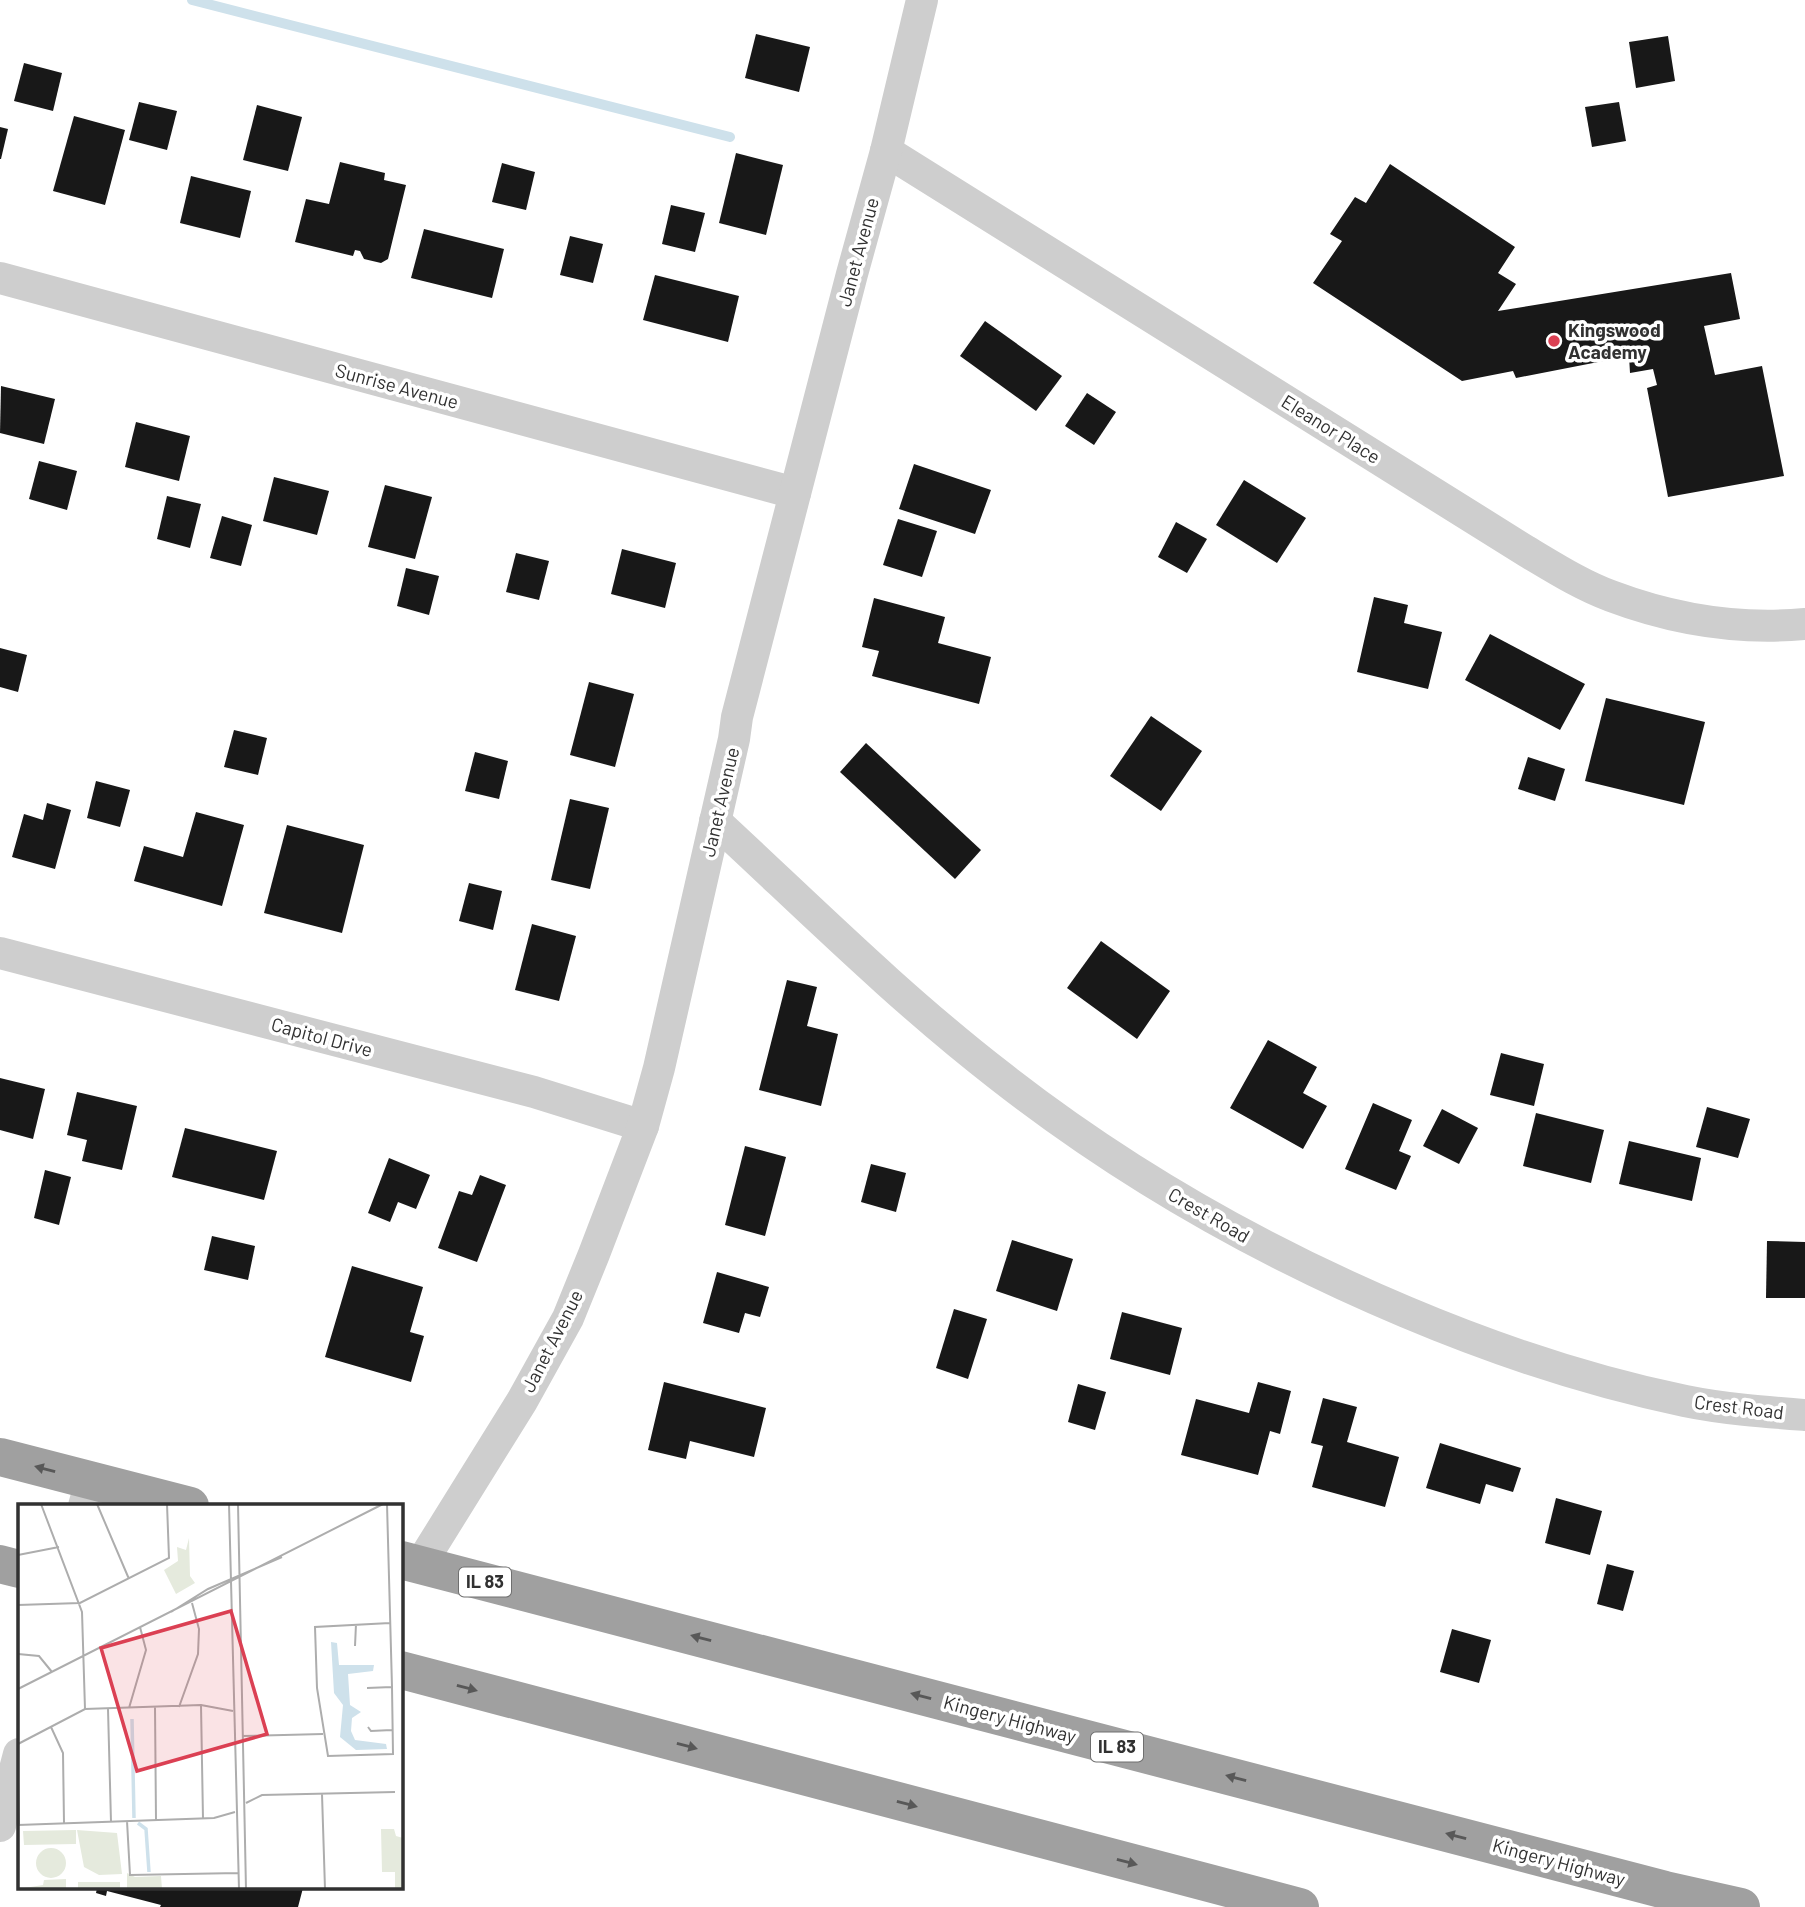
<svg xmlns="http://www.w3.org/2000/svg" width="1805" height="1907" viewBox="0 0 1805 1907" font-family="Barlow,sans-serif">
	<rect width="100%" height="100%" fill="#fff"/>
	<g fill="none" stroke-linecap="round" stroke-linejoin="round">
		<path stroke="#cee1eb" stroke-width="10" d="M192,0L730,137"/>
	</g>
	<g fill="#181818">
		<path d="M756,34L810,47L799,92L745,78Z"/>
		<path d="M1668,36L1675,81L1636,88L1629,42Z"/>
		<path d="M24,63L62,73L53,111L14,101Z"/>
		<path d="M139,102L177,111L167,150L129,140Z"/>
		<path d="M1619,102L1626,141L1592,147L1585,107Z"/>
		<path d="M257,105L302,117L288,171L243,160Z"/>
		<path d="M74,116L125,130L105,205L53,191Z"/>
		<path d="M0,127L8,129L1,159H0Z"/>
		<path d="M736,153L783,165L766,235L719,223Z"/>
		<path d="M340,162L385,173L384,180L406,185L388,259L381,263L364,259L360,251L355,250L353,256L295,242L306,199L329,204Z"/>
		<path d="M502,163L535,172L526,210L492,202Z"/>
		<path d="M1390,164L1515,247L1498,273L1516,284L1498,311L1731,273L1740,319L1704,326L1715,375L1762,366L1784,476L1668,497L1647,388L1657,385L1653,369L1630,373L1629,356L1516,378L1513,371L1462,381L1313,283L1342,241L1330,234L1355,197L1366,203Z"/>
		<path d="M191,176L251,191L240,238L180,223Z"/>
		<path d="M671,205L705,213L695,252L662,244Z"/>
		<path d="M424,229L504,249L492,298L411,278Z"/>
		<path d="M570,236L603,244L593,283L560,275Z"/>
		<path d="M655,275L739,296L728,342L643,320Z"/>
		<path d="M985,321L1062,376L1036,411L960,356Z"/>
		<path d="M1,386L55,399L44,444L0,433Z"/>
		<path d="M1087,393L1116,412L1094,445L1065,426Z"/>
		<path d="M136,422L190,436L179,481L125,467Z"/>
		<path d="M39,461L77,471L67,510L29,499Z"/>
		<path d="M914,464L991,490L975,534L899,509Z"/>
		<path d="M274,477L329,491L317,535L263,521Z"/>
		<path d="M1244,480L1306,518L1277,563L1216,525Z"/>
		<path d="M385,485L432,497L415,559L368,547Z"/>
		<path d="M167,496L201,504L190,548L157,539Z"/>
		<path d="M222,516L252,525L241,566L210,558Z"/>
		<path d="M898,519L937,531L922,577L883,565Z"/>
		<path d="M1176,522L1207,539L1187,573L1158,557Z"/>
		<path d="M622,549L676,563L665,608L611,594Z"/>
		<path d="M516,553L549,561L539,600L506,592Z"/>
		<path d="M406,568L439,576L429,615L397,606Z"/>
		<path d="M1374,597L1408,605L1404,623L1442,632L1428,689L1357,672Z"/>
		<path d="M874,598L945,617L938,643L991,657L979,704L872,676L879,651L862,647Z"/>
		<path d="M1490,634L1585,684L1560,730L1465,680Z"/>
		<path d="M0,648L27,655L18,692L0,687Z"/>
		<path d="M589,682L634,694L615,767L570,755Z"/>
		<path d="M1606,698L1705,722L1684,805L1585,781Z"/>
		<path d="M1151,716L1202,751L1161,811L1110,776Z"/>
		<path d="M234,730L267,738L258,775L224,767Z"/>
		<path d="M866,743L981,850L955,879L840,772Z"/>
		<path d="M475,752L508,761L499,799L465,791Z"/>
		<path d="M1528,757L1565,769L1555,801L1518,789Z"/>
		<path d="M96,781L130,790L120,827L87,818Z"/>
		<path d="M570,799L609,808L590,889L551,880Z"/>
		<path d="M47,803L71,810L55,869L12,857L24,814L43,820Z"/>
		<path d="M196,812L244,825L222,906L134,881L144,846L183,857Z"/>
		<path d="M287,825L364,845L342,933L264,913Z"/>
		<path d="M469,883L502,891L493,930L459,921Z"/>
		<path d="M532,924L576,936L559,1001L515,990Z"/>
		<path d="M1101,941L1170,991L1137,1039L1067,988Z"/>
		<path d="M787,980L817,987L807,1026L838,1034L821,1106L759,1090Z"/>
		<path d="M1268,1040L1317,1067L1303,1093L1327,1106L1303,1149L1230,1108Z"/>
		<path d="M1501,1053L1544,1064L1534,1106L1490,1095Z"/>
		<path d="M0,1078L45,1089L33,1139L0,1130Z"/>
		<path d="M77,1092L137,1106L122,1170L82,1161L87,1140L67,1135Z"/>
		<path d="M1373,1103L1412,1120L1399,1151L1411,1156L1396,1190L1345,1169Z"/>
		<path d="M1707,1107L1750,1119L1738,1158L1696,1147Z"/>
		<path d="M1442,1109L1478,1128L1459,1164L1423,1146Z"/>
		<path d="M1536,1113L1604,1130L1591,1183L1523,1166Z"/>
		<path d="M185,1128L277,1151L264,1200L172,1177Z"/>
		<path d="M1629,1141L1701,1158L1692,1201L1619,1184Z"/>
		<path d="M745,1146L786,1157L765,1236L725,1225Z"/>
		<path d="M389,1158L430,1175L416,1209L398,1202L390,1222L368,1213Z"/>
		<path d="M871,1164L906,1173L896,1212L861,1202Z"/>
		<path d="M45,1170L71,1177L59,1225L34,1218Z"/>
		<path d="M480,1175L506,1185L477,1262L438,1248L459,1191L472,1195Z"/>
		<path d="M212,1236L255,1246L248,1280L204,1270Z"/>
		<path d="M1012,1240L1073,1259L1057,1311L996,1291Z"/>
		<path d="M1767,1241L1805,1242V1298H1766Z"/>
		<path d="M352,1266L423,1287L410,1332L424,1336L411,1382L325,1357Z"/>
		<path d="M717,1272L769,1287L760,1317L745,1313L739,1333L703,1323Z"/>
		<path d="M954,1309L987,1319L968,1379L936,1368Z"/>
		<path d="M1122,1312L1182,1328L1170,1375L1110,1359Z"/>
		<path d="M664,1382L766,1408L754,1457L690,1441L686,1459L648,1450Z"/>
		<path d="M1258,1382L1291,1391L1280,1434L1270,1431L1258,1475L1181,1455L1196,1399L1249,1413Z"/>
		<path d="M1078,1384L1106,1392L1095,1430L1068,1422Z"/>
		<path d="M1323,1398L1357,1407L1347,1442L1399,1457L1385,1507L1312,1487L1323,1446L1311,1443Z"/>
		<path d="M1440,1443L1521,1468L1513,1492L1486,1484L1480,1504L1426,1488Z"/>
		<path d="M1556,1498L1602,1511L1590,1555L1545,1543Z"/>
		<path d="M1607,1564L1634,1571L1623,1611L1597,1604Z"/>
		<path d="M1452,1629L1491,1640L1479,1683L1440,1672Z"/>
		<path d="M97,1888H303L298,1907H160L161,1905L107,1891L106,1896L96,1893Z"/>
	</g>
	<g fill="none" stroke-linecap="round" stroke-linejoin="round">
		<g stroke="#cecece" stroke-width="32">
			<path d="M886,151L1526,551C1553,567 1581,585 1611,596C1672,619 1739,630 1805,624"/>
			<path d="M0,278L795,493"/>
			<path d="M715,821C808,907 899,998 1000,1076C1124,1173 1261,1251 1406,1312C1496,1350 1589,1381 1685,1401C1724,1409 1765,1412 1805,1415"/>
			<path d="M0,953L534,1092L643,1126"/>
			<path d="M84,1506L91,1481"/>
			<path d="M420,1565L522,1401L568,1318L594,1254L643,1126L659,1068L734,739L737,717L852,274L886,151L922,0"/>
			<path d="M0,1826L19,1754"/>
		</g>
		<g stroke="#a0a0a0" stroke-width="38">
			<path d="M0,1457L190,1506"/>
			<path d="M401,1560L1665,1890L1741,1907"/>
			<path d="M0,1564L19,1569"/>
			<path d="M401,1670L1300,1907"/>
		</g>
	</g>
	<defs><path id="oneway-solid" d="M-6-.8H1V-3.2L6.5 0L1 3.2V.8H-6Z" transform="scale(1.75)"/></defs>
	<g fill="#585858">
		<use href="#oneway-solid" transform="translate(45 1469) rotate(-165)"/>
		<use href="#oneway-solid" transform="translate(701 1638) rotate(-165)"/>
		<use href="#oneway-solid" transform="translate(467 1688) rotate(15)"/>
		<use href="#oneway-solid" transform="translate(921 1696) rotate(-165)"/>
		<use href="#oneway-solid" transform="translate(687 1746) rotate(15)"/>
		<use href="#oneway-solid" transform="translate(1236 1778) rotate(-165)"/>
		<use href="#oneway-solid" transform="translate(907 1804) rotate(15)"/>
		<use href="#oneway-solid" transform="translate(1456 1836) rotate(-165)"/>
		<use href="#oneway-solid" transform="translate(1127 1862) rotate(15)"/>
	</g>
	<circle fill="#db4053" stroke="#fff" stroke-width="2.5" cx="1554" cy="341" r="7"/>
	<g text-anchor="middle" stroke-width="7" stroke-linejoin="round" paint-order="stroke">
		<g fill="#fff" stroke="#6f6f6f" stroke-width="2">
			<rect x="459" y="1567.5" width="52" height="29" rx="5"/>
			<rect x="1091" y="1732.5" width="52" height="29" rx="5"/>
		</g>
		<g font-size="18" font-weight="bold" fill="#313131">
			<text x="485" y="1588">IL 83</text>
			<text x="1117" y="1753">IL 83</text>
		</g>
		<g font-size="19" fill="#313131" stroke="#fff">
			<text transform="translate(858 252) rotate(-75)" y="7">Janet Avenue</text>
			<text transform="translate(397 386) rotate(15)" y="7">Sunrise Avenue</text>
			<text transform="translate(1331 429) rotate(32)" y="7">Eleanor Place</text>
			<text transform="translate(720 802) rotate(-77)" y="7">Janet Avenue</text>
			<text transform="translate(322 1037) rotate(15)" y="7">Capitol Drive</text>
			<text transform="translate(1209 1215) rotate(30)" y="7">Crest Road</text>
			<text transform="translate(552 1341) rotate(-63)" y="7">Janet Avenue</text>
			<text transform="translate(1739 1407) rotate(7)" y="7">Crest Road</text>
			<text transform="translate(1010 1719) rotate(15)" y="7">Kingery Highway</text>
			<text transform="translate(1559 1862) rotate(15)" y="7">Kingery Highway</text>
		</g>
		<g font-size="19" font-weight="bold" fill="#313131" stroke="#fff" text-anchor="start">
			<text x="1568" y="337">Kingswood<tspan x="1568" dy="22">Academy</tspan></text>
		</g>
	</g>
	<g transform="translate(18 1504)">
		<rect width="385" height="385" fill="#fff"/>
		<path d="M171,34L172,72L177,79L158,90L146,66L160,57L159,43L168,46ZM363,325H376L378,332L385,334V385H377V368H364ZM58,326V340L6,341L5,327ZM59,326L99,329L104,370L81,371L66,363ZM18 359a15 15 0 1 1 30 0a15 15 0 1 1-30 0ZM109,369L117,373L143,372L144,385H109ZM48,375V385H0L25,381L26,376ZM60,378H102V385H60Z" fill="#e5eadd"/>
		<path d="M313,138L319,139L321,161H356L355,167L330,170L332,201L343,208L334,214L333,227L337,236L368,240L369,245L338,246L322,233L325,201L316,189Z" fill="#cee1eb"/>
		<path fill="none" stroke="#cee1eb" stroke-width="3.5" d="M114,215L116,314M120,319L128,325L131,368"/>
		<path fill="none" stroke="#adadad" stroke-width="2" d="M23,0L64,108L67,205M79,0L111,75M211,0L221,385M220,0L228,385M369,0L374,183L375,250L310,252L299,184L297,123L372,119M0,51L41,43M0,101L62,99L151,54L149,0M153,108L190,85L264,53M337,142L338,120M0,150L21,152L34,168M349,184L374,183M0,185L365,0M183,201L185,315M137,203L138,316M161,203L180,150L181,125L174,99M111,204L128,146L122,123M90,205L93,318M33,223L45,249L46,319M350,223L353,227L374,226M224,232L305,230M0,240L67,205L183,201L215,207M0,277L1,320M304,290L307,385M228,299L244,291L377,288M109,317L112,371L221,369M0,321L196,314L217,308"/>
		<path fill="#db4053" fill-opacity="0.15" stroke="#db4053" stroke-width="3.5" d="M213,107L249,230L119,267L83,144Z"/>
		<rect width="385" height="385" fill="none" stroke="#313131" stroke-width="3.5"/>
	</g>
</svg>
